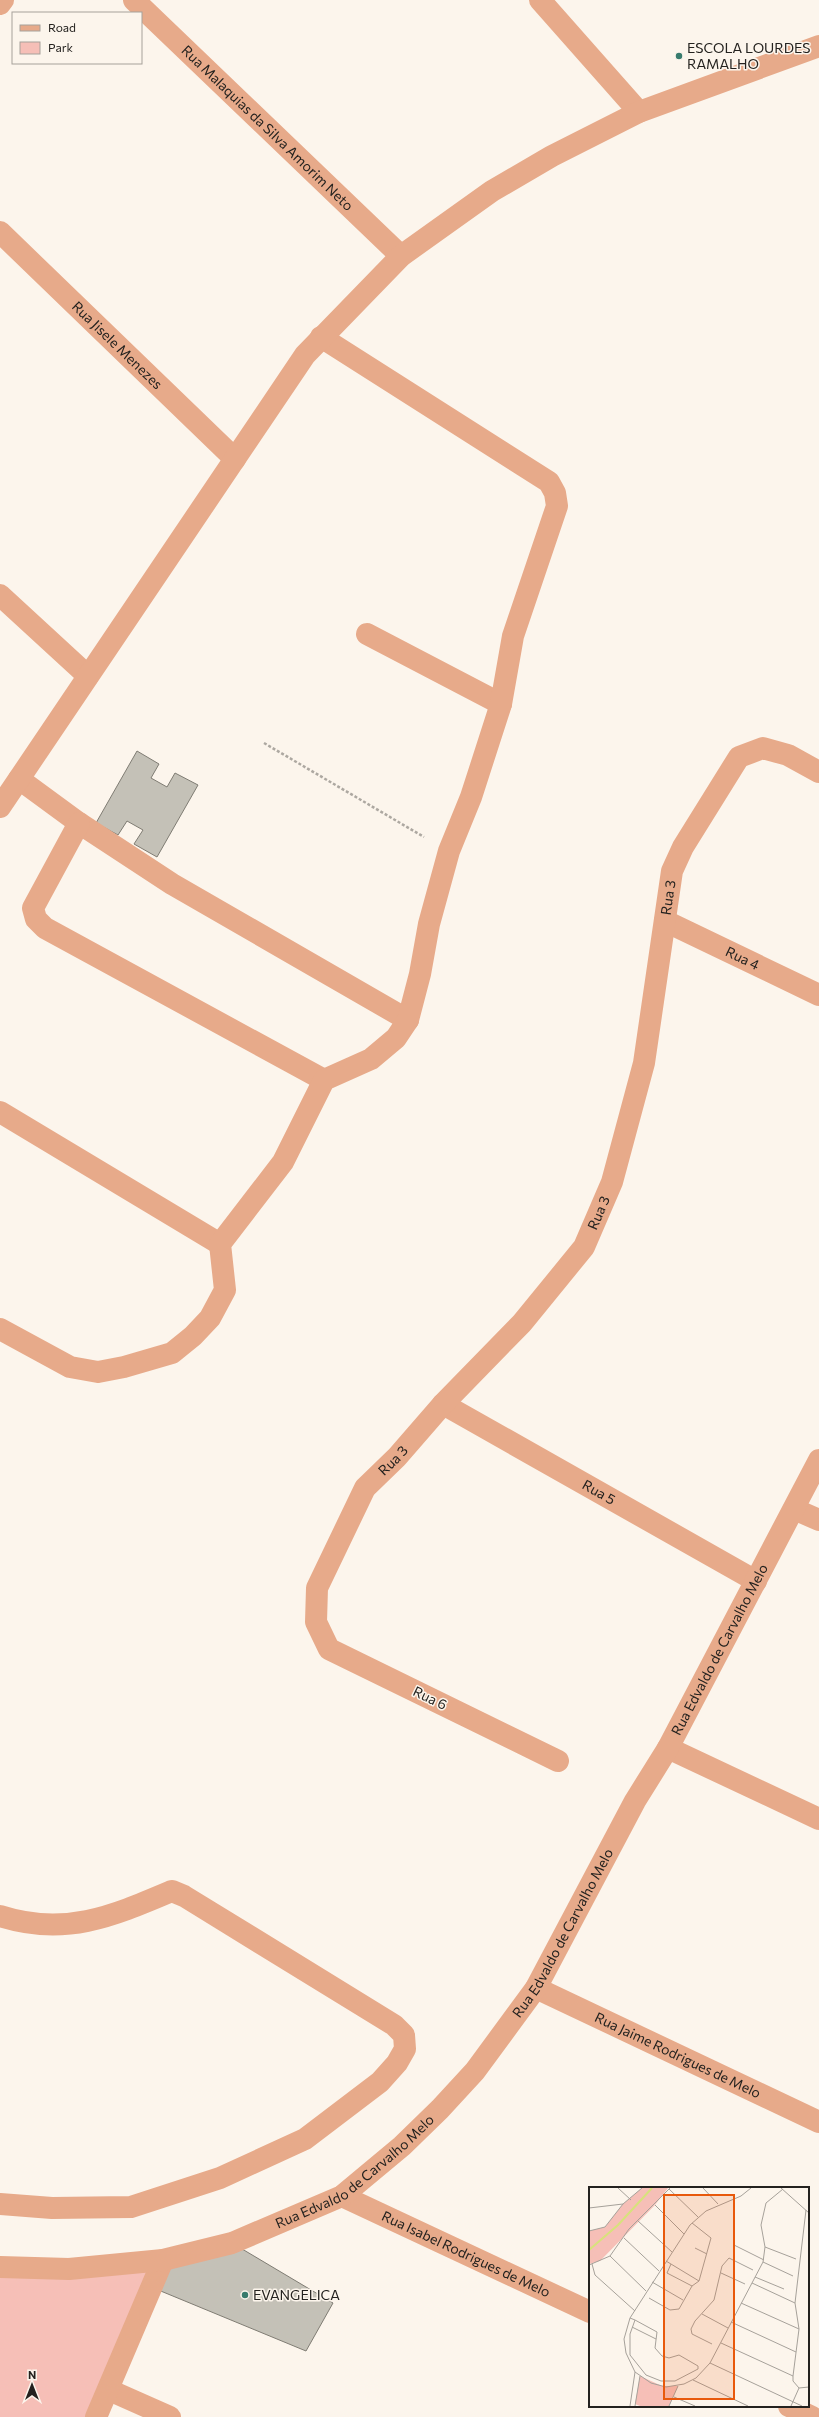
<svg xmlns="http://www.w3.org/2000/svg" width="819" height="2417" viewBox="0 0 819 2417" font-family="Commissioner,sans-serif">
	<rect width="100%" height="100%" fill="#fcf5ec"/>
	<path fill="#f6bfb7" d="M163,2260L96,2417H0V2267Z"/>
	<g fill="#c4c1b7" stroke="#7f7c73">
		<path d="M137,751L159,764L151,778L167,787L175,773L198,785L157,857L134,844L143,830L127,821L118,835L96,823Z"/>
		<path d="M232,2243L333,2303L306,2351L151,2287L163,2260Z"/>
	</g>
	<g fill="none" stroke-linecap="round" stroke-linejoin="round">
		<path stroke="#ada8a1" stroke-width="2.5" stroke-dasharray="3 2" stroke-linecap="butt" d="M264,743L424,837"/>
		<g stroke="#e7aa8a" stroke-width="22">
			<path id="s1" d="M134,0L401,256"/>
			<path d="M540,0L639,112"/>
			<path id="s2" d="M0,232L235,459"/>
			<path d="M0,595L88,676"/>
			<path d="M367,634L501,704"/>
			<path d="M19,779L79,823L172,884L408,1020"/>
			<path d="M79,823L33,908L36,919L45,928L324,1080"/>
			<path id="s3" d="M665,921L819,995"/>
			<path d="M0,1112L220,1244"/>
			<path d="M0,1329L70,1367L98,1372L124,1367L172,1353L193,1336L210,1318L225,1290L220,1244L283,1162L324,1080L371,1059L396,1038L408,1020L420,974L429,924L449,851L471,797L501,704L513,636L557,506L555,493L549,482L321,337"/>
			<path id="s4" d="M443,1404L756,1581"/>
			<path d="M794,1509L819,1520"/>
			<path d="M668,1748L819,1819"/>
			<path id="s5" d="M558,1761L329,1649L316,1622L317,1588L365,1488L397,1457L443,1404L522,1323L584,1247L612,1182L644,1063L672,871L683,847L739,757L763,748L788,755L819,772"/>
			<path d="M0,1916C65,1937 113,1916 172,1891L184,1896L394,2025L404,2035L405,2049L397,2063L380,2082L305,2139L220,2178L131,2207L52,2208L0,2204"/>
			<path id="s6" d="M536,1988L819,2122"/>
			<path id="s7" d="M342,2196L590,2312"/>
			<path d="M109,2390L170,2417"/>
			<path d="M789,2406L812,2417"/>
			<path d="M96,2417L163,2260"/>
		</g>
		<g stroke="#e7aa8a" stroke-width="22">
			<path d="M0,4L3,0"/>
			<path d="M0,807L305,355L401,256L492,191L552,156L639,112L819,46"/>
			<path id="s8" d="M0,2267L69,2269L163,2260L232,2243L342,2196L402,2146L440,2109L475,2071L536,1988L635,1801L668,1748L819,1460"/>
		</g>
	</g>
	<g fill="#387b6d" stroke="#fcf5ec" stroke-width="1.5">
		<circle cx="679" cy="56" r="4"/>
		<circle cx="245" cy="2295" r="4"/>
	</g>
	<g text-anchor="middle" stroke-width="3" stroke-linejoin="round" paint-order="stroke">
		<g font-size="14" fill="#24221f" stroke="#fcf5ec" text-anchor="start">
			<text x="687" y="53">ESCOLA LOURDES<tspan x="687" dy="16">RAMALHO</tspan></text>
			<text x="253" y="2300">EVANGELICA</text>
		</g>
		<g font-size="14" fill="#24221f" stroke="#fcf5ec">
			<text dy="5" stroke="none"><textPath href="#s1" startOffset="185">Rua Malaquias da Silva Amorim Neto</textPath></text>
			<text dy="5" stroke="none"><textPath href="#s2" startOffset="163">Rua Jisele Menezes</textPath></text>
			<text dy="5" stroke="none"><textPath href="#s5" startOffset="1117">Rua 3</textPath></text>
			<text dy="5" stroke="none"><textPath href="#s3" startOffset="86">Rua 4</textPath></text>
			<text dy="5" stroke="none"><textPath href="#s5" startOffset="793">Rua 3</textPath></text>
			<text dy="5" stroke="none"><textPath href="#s5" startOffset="469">Rua 3</textPath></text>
			<text dy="5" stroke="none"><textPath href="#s4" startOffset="179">Rua 5</textPath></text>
			<text dy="5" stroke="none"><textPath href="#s8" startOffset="1025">Rua Edvaldo de Carvalho Melo</textPath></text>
			<text transform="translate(430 1698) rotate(26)" y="5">Rua 6</text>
			<text dy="5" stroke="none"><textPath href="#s8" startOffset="701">Rua Edvaldo de Carvalho Melo</textPath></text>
			<text dy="5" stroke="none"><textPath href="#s6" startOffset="157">Rua Jaime Rodrigues de Melo</textPath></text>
			<text dy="5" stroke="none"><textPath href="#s8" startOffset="378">Rua Edvaldo de Carvalho Melo</textPath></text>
			<text dy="5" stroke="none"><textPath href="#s7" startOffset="137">Rua Isabel Rodrigues de Melo</textPath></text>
		</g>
	</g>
	<g transform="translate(589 2187)">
		<rect width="220" height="220" fill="#fcf5ec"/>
		<path d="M53,1H79L66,18L11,74L0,77V44L16,40L34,17ZM51,189L73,199H89L80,219H51L46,217Z" fill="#f6bfb7"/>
		<path fill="none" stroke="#d8e27c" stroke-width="2" d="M0,63L29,38L63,1"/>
		<path fill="none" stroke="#a6a19a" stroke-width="1" d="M29,1L42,13M114,1L129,17M162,1L152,9L117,24L101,38L41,131L35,152L37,166L46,185L62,196L77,200L95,197L107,191L121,176L174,75L176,60L172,38L177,16L194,2M192,1L220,26M80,2L109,30M66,18L95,47M0,21L34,17M217,23L206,116L210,142L204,189V194L210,201L220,200M49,34L83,65M0,44L16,40L34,17L53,1M35,51L70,84M145,58L175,73M176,60L207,72M106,61L118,67M21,69L57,104M77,74L110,94M174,75L204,89M3,77L6,88L46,124M82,77L78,86L103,99M0,78L21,69L40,42L81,1M132,86L156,97M166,90L195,102M63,95L94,113M163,96L206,116M60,111L81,123L90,122L103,99L110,94L122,51L103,36M152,116L210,142M113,127L139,141M41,131L46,133L68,145L66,161L73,169L80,171L90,168L109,179V182L86,194H72L57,188L41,168V147L46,133M142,135L207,165M43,140L67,152M132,156L204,189M123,157L103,147L102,142L106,134L125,113L133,79L140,71L164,83M121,176L213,219M104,193L159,219M85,210L106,219M41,219L46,185M46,219L51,189M80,219L89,199M202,219L210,201"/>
		<path fill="#e8590c" fill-opacity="0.15" stroke="#e8590c" stroke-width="2" d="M75,8H145V212H75Z"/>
		<rect width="220" height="220" fill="none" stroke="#24221f" stroke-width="2"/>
	</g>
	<rect x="12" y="12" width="130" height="52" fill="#fcf5ec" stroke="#a6a19a"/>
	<rect x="20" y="25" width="20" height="6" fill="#e7aa8a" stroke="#a6a19a"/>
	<text x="48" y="32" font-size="12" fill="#24221f">Road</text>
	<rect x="20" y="42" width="20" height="12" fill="#f6bfb7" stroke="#a6a19a"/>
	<text x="48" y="52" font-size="12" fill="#24221f">Park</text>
	<g transform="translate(32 2385)" stroke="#fcf5ec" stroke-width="3" paint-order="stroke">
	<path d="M0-3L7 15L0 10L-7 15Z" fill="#24221f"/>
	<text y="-6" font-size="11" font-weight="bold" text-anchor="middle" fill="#24221f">N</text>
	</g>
</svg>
